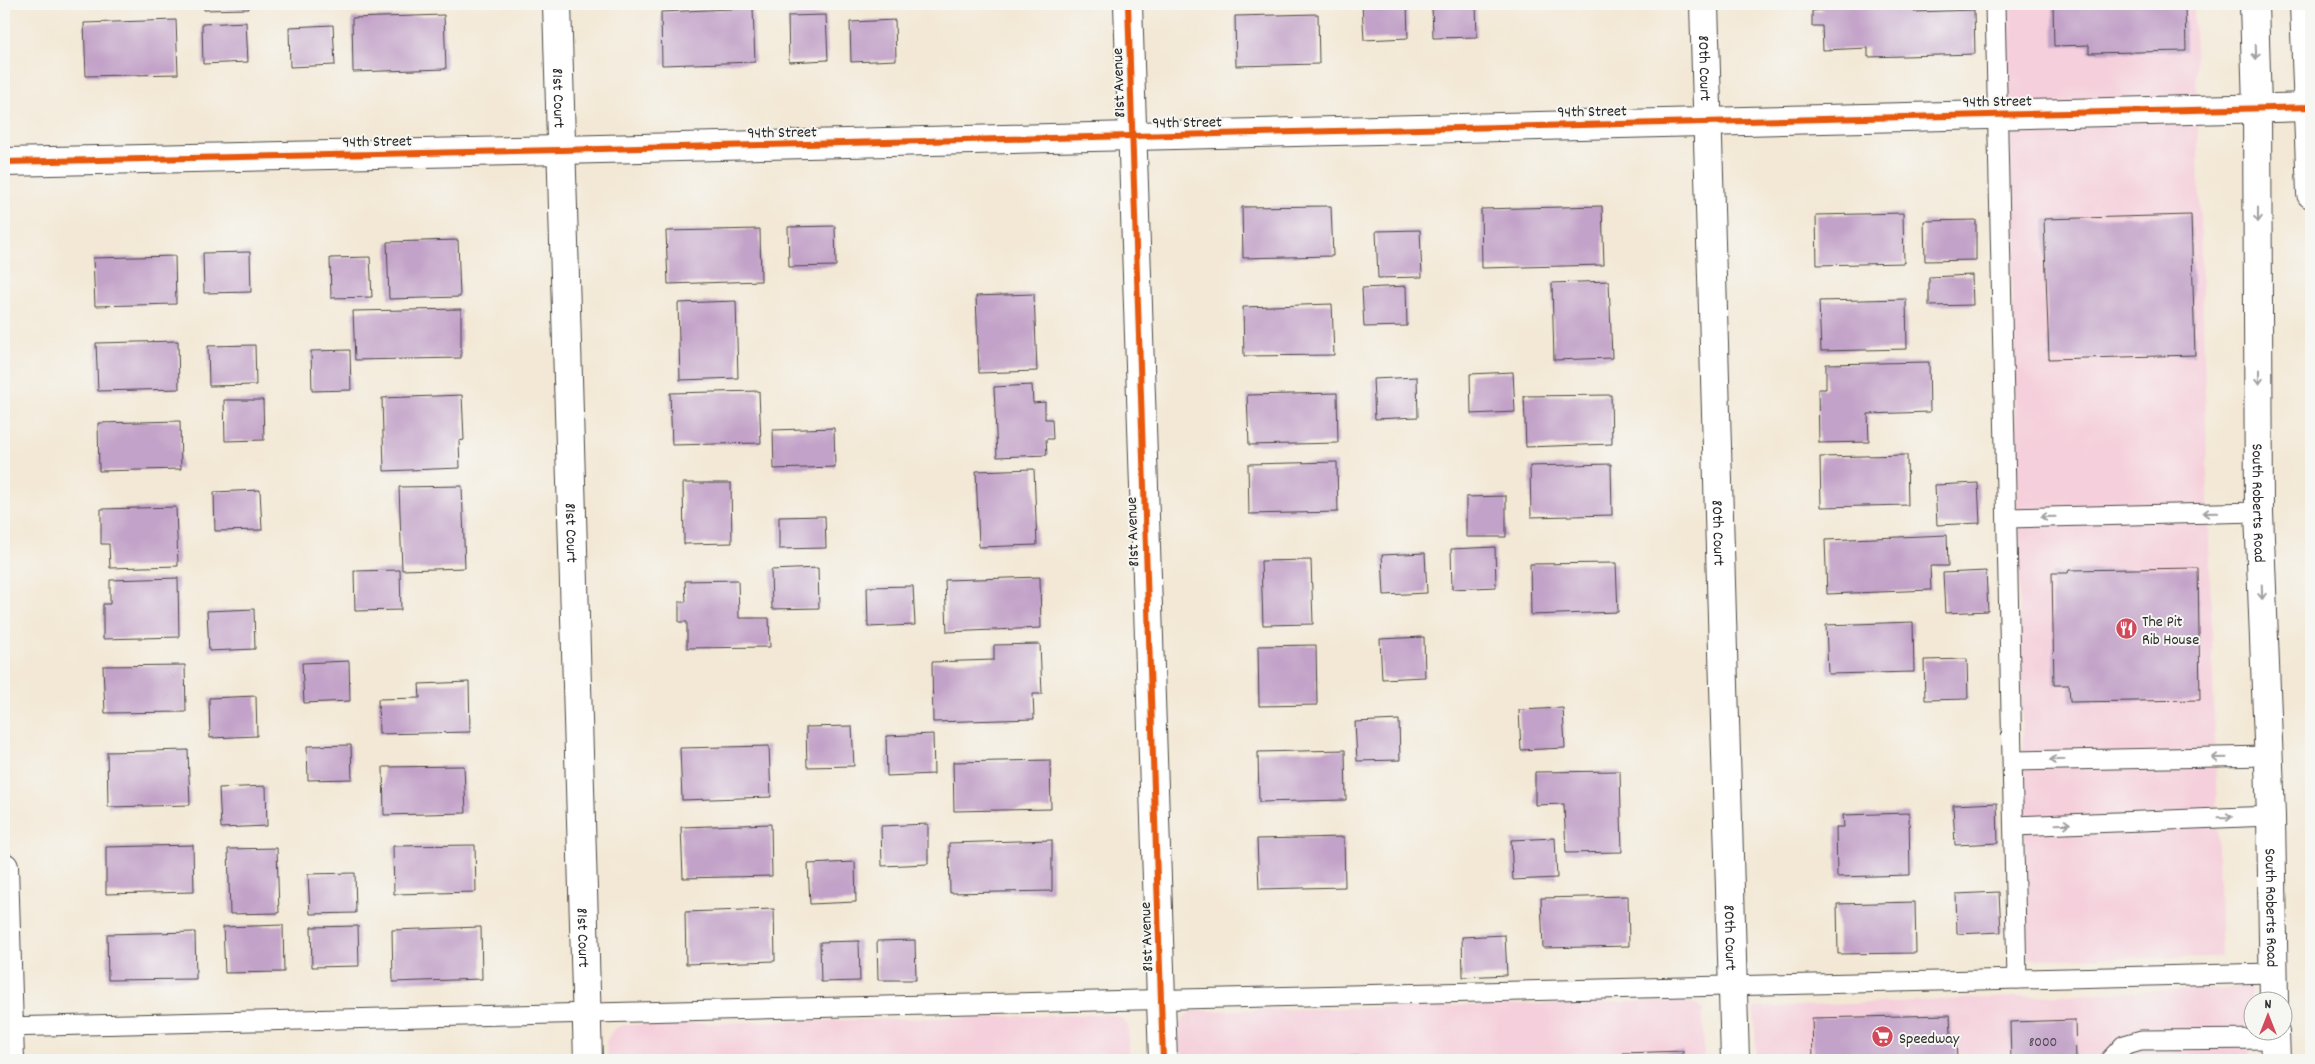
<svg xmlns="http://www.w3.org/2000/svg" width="2315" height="1064" viewBox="0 0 2315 1064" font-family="Dekko,sans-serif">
	<rect width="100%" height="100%" fill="#f6f6f2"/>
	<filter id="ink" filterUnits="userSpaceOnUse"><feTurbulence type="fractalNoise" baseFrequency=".02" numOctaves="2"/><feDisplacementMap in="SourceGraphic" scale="10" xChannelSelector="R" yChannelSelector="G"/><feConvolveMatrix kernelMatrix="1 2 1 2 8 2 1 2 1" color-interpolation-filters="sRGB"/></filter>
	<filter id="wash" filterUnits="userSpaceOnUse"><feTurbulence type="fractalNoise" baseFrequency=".0096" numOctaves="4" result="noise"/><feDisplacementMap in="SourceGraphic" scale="20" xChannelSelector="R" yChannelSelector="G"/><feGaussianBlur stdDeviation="1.12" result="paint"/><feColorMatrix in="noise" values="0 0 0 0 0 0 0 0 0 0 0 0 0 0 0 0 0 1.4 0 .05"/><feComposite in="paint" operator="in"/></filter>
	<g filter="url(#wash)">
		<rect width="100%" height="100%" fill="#f3e8d5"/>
		<g fill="#f5cfdb">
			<path d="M2005,4H2194L2221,957L2028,959Z"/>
			<path d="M2251,987V1060H1756L1754,1008Z"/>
			<path d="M1684,1001L1696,1004L1703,1010L1704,1060H1180L1179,1026L1185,1016L1194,1011Z"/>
			<path d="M1110,1014L1122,1018L1128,1026V1060H607L606,1041L613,1030L622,1025Z"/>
		</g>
		<g id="blocks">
			<g fill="#c2a2c8">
				<path d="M204,4H248L249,9L204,10Z"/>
				<path d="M1362,4H1407L1408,38L1364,40Z"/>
				<path d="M1432,4H1476L1477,37L1433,38Z"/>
				<path d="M1821,4H1914V12L1974,10L1975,54L1868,57V48L1823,50L1822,26H1812V11L1822,10Z"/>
				<path d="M2053,4H2185L2186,51L2089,53V45L2054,46Z"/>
				<path d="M753,8L755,62L662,65L661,12Z"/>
				<path d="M1318,14L1319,64L1236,66L1235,16Z"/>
				<path d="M444,15L446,69L353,72L352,18Z"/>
				<path d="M826,15L828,60L789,62L788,16Z"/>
				<path d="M176,20L178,74L86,76L84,23Z"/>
				<path d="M895,20L896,60L851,62L850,22Z"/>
				<path d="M246,22L248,62L203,64L202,24Z"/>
				<path d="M333,25L335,65L290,67L289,27Z"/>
				<path d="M1331,206L1333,256L1243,258L1242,207Z"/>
				<path d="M1602,206L1604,265L1482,268L1481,209Z"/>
				<path d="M1903,213L1904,263L1817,265L1816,215Z"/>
				<path d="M2191,215L2195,355L2049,359L2044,219Z"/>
				<path d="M1976,220V260L1925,261L1924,221Z"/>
				<path d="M835,226L836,266L789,267L788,227Z"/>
				<path d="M760,229L761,281L668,284L666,231Z"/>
				<path d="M1420,230L1422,277L1378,278L1376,231Z"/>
				<path d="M458,240L460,297L389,299L387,242Z"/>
				<path d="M250,252L251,292L204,293L203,253Z"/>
				<path d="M175,256L176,304L95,306L93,258Z"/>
				<path d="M370,257L372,297L331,298L330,258Z"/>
				<path d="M1972,275L1973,305L1929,306V277Z"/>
				<path d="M1609,281L1612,358L1554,360L1552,283Z"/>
				<path d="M1406,286L1407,326L1364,327L1362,288Z"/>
				<path d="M1034,294L1037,371L979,373L976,296Z"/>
				<path d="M1906,299L1907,349L1821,351L1819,301Z"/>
				<path d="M736,301L738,378L680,380L678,303Z"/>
				<path d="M1332,304L1334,355L1244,356L1243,307Z"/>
				<path d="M461,309V358L355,360L353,311Z"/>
				<path d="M178,341L179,389L98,391L96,343Z"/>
				<path d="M255,345L256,385L209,386L208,346Z"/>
				<path d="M350,350L351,390L312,391L311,351Z"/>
				<path d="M1929,362L1930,412L1868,414L1869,442L1819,443L1818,389H1826V364Z"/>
				<path d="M1513,372L1515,412L1471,414L1470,374Z"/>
				<path d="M1417,377L1418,417L1375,419L1373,379Z"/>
				<path d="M1032,385L1033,403L1045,402V419H1052L1053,439H1046L1047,455L997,457L994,387Z"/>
				<path d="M759,391L761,443L672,445L670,393Z"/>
				<path d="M1337,393L1338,443L1249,445L1247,395Z"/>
				<path d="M462,395L464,440L459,441L460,468L384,471L382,398Z"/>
				<path d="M1611,395L1612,444L1526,447L1524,396Z"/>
				<path d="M224,400H263L264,440L225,441Z"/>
				<path d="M180,421L181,469L99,471L98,423Z"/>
				<path d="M834,428L835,467L774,469L773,430Z"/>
				<path d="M1907,455L1908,505L1821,507L1820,457Z"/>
				<path d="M1337,462L1338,512L1249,514L1248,464Z"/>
				<path d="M1611,464L1612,515L1531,517L1530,466Z"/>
				<path d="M1034,469L1037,545L979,547L976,471Z"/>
				<path d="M683,483H731L732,543L684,544Z"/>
				<path d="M1978,483L1980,523L1937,525L1935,485Z"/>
				<path d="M462,486L465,568L402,570L399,487Z"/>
				<path d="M260,490L262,530L215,531L214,492Z"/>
				<path d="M1506,496V537H1466V497Z"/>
				<path d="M176,507L178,566L110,568L109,544H101V509Z"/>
				<path d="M825,516L826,548L779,549V517Z"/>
				<path d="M1947,535L1948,566H1930L1931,590L1827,594L1825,540Z"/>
				<path d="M1495,547L1496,587L1452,589L1451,549Z"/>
				<path d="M1425,553L1427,593L1384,595L1382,555Z"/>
				<path d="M1311,560L1313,624L1263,625L1261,561Z"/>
				<path d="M1616,563L1618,612L1531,615L1530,564Z"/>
				<path d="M818,568L819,608L772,609L771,570Z"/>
				<path d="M2198,568L2200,700L2070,702L2069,685H2054L2052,573H2068L2069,570Z"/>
				<path d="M400,570L401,610L355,611L354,571Z"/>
				<path d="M1986,571L1988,611L1945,613L1943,573Z"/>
				<path d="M1040,577L1041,628L947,632L945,580Z"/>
				<path d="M178,578L179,637L103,639V604H110V580Z"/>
				<path d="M738,580L739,618H769L770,647L687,648V622H679V602H686L685,581Z"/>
				<path d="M913,586L915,625L868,627L867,587Z"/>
				<path d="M254,609L255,649L209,651L207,611Z"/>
				<path d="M1913,622L1914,672L1828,674L1826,625Z"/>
				<path d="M1424,637L1425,677L1382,679L1380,639Z"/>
				<path d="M1040,644L1042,694H1033L1034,719L933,722L932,662L994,660V645Z"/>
				<path d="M1316,645L1317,705L1259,706L1258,646Z"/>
				<path d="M1967,659L1968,699L1925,700L1924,660Z"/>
				<path d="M349,661L350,701L304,703L302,663Z"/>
				<path d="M185,665L186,712L105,713L103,666Z"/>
				<path d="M469,682L470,732L379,734L378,699L420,698L419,684Z"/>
				<path d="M256,696L257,736L210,738L209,698Z"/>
				<path d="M1563,708L1565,748L1521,750L1519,710Z"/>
				<path d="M1399,720L1400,760L1357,761L1355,722Z"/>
				<path d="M852,726L854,766L807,767L806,727Z"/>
				<path d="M933,734L934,774L887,776L886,736Z"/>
				<path d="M351,745L352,779L308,780L307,746Z"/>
				<path d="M769,746L771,797L682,800L680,748Z"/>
				<path d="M188,750L190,805L108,807L107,752Z"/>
				<path d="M1345,750L1346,800L1259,802L1258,752Z"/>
				<path d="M1050,760L1051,809L954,811L953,762Z"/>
				<path d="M464,766L466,813L384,815L383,767Z"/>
				<path d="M1620,771L1622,852L1566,853L1564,804L1535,805V772Z"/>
				<path d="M266,786L267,826L221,828L219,788Z"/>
				<path d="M1997,803L1998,843L1955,845L1953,805Z"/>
				<path d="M1909,813L1910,875L1837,877L1836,827H1844L1843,815Z"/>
				<path d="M771,824L772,876L683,878L681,827Z"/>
				<path d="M928,824V864L882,866L881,826Z"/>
				<path d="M1344,837L1345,887L1259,889L1257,839Z"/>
				<path d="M1555,838L1557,878L1513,880L1511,840Z"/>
				<path d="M1052,840V891L950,893L949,843Z"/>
				<path d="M193,845L194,892L106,894V847Z"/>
				<path d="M475,845L476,892L394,894L393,846Z"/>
				<path d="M277,848L279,913L230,914L228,849Z"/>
				<path d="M855,862L856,902L810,904L808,864Z"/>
				<path d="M355,873L356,913L310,914L308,874Z"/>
				<path d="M1999,892L2001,932L1957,934L1956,894Z"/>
				<path d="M1628,896L1629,946L1543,948L1541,898Z"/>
				<path d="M1915,902L1916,953L1838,954L1837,904Z"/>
				<path d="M774,909L775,961L686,964L685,912Z"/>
				<path d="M283,925L284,972L225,973L223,927Z"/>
				<path d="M358,926L359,966L312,967L311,927Z"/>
				<path d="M481,927L482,979L393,982L392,930Z"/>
				<path d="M195,932L196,979L108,980L107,934Z"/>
				<path d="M1505,935L1507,975L1463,977L1462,937Z"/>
				<path d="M915,940L916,980H878L877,941Z"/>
				<path d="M859,941L860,981L821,982L820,942Z"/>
				<path d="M1950,1015L1951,1035L1956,1039L1957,1060H1813L1812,1018Z"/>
				<path d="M2075,1020L2076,1060H2011L2010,1022Z"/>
				<path d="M1683,1051V1060H1623V1053Z"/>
				<path d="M1359,1056V1060H1256V1059Z"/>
			</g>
		</g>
	</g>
	<g filter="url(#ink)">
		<use href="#blocks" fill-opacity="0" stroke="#494744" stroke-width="1"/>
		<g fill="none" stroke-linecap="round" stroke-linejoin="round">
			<defs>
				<g id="service">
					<path d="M1995,4L2017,979"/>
					<path d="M2007,518L2259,512"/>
					<path d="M2013,761L2268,756"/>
					<path d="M2014,826L2271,816"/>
					<path d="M4,1027L2273,973"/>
					<path d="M2110,1060L2124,1045L2141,1040L2275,1039"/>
				</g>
				<g id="minor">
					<path id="s1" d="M557,4L588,1060"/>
					<path d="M1128,4L1163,1060"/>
					<path id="s2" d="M1704,4L1735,1060"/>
					<path d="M4,162L561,150L2311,107"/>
					<path d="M4,867L10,1060"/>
				</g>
				<g id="tertiary">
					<path id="s3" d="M2254,4L2257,108L2259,512L2271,816L2274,1002"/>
					<path d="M2304,4L2311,194"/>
					<path d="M2275,1032L2276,1060"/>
				</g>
			</defs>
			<use href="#service" stroke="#494744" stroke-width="21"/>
			<use href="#minor" stroke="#494744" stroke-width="30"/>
			<use href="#tertiary" stroke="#494744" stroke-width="30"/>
			<use href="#service" stroke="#fff" stroke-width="19"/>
			<use href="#minor" stroke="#fff" stroke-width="28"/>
			<use href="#tertiary" stroke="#fff" stroke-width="28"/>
			<defs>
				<g id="cycleway">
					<path d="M1128,4L1163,1060"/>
					<path d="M4,162L561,150L2311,107"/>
				</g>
			</defs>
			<use href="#cycleway" stroke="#f6f6f2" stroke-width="9"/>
			<use href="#cycleway" stroke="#e8590c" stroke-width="6"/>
		</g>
		<defs><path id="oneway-shaft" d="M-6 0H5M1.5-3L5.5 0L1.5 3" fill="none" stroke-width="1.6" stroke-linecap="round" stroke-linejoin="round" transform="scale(1.25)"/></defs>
		<g stroke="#a0a0a0">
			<use href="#oneway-shaft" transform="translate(2256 52) rotate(88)"/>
			<use href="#oneway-shaft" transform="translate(2258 215) rotate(90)"/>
			<use href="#oneway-shaft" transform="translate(2259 377) rotate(90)"/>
			<use href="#oneway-shaft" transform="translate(2210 513) rotate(179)"/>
			<use href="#oneway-shaft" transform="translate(2048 517) rotate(179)"/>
			<use href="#oneway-shaft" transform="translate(2262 592) rotate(88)"/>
			<use href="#oneway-shaft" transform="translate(2219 758) rotate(179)"/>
			<use href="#oneway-shaft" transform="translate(2057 760) rotate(179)"/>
			<use href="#oneway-shaft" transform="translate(2225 817) rotate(-1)"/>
			<use href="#oneway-shaft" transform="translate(2063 824) rotate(-2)"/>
		</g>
	</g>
	<defs>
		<symbol id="restaurant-disc" viewBox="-11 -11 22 22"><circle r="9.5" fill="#d1495b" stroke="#f6f6f2"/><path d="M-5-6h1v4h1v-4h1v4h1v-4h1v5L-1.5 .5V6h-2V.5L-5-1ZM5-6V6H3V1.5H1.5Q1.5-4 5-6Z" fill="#fff"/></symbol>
		<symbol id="supermarket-disc" viewBox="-11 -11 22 22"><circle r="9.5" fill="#d1495b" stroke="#f6f6f2"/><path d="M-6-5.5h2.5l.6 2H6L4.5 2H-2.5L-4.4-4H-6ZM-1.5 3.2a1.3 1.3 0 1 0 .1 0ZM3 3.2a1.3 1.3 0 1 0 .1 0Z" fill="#fff"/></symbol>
	</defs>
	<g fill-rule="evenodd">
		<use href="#restaurant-disc" x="2114" y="616" width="25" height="25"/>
		<use href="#supermarket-disc" x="1870" y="1024" width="25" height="25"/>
	</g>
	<g text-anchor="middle" stroke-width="4" stroke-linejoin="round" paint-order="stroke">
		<g font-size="14" fill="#514952">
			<text x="2043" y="1046">8000</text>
		</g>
		<g font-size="16" fill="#2b2b2b" stroke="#f6f6f2">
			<text dy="6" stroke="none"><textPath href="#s2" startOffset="64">80th Court</textPath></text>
			<text transform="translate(1117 83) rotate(-92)" y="6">81st Avenue</text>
			<text dy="6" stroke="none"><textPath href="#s1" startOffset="94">81st Court</textPath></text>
			<text transform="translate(1997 100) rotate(-1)" y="6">94th Street</text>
			<text transform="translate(1592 110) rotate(-1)" y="6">94th Street</text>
			<text transform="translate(1187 121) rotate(-1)" y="6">94th Street</text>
			<text transform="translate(782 131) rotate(-1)" y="6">94th Street</text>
			<text transform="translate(377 140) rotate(-1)" y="6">94th Street</text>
			<text dy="6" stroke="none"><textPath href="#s3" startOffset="499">South Roberts Road</textPath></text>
			<text dy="6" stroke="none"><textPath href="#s1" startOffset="529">81st Court</textPath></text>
			<text transform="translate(1131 532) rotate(-92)" y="6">81st Avenue</text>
			<text dy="6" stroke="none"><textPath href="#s2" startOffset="529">80th Court</textPath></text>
			<text dy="6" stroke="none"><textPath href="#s3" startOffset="904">South Roberts Road</textPath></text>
			<text dy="6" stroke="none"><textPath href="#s1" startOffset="934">81st Court</textPath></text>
			<text transform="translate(1145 937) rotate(-92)" y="6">81st Avenue</text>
			<text dy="6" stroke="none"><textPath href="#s2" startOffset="934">80th Court</textPath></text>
		</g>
		<g font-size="16" fill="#2b2b2b" stroke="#f6f6f2" text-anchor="start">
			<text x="2142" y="626">The Pit<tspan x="2142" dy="18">Rib House</tspan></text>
			<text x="1899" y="1043">Speedway</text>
		</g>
	</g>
	<rect width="2315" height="1064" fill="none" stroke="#f6f6f2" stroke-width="20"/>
	<g transform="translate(2268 1016)"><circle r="24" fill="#f6f6f2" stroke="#a5a5a2"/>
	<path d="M0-4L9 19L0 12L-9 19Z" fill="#d1495b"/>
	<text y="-8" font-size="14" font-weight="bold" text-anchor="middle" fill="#2b2b2b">N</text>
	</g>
</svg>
